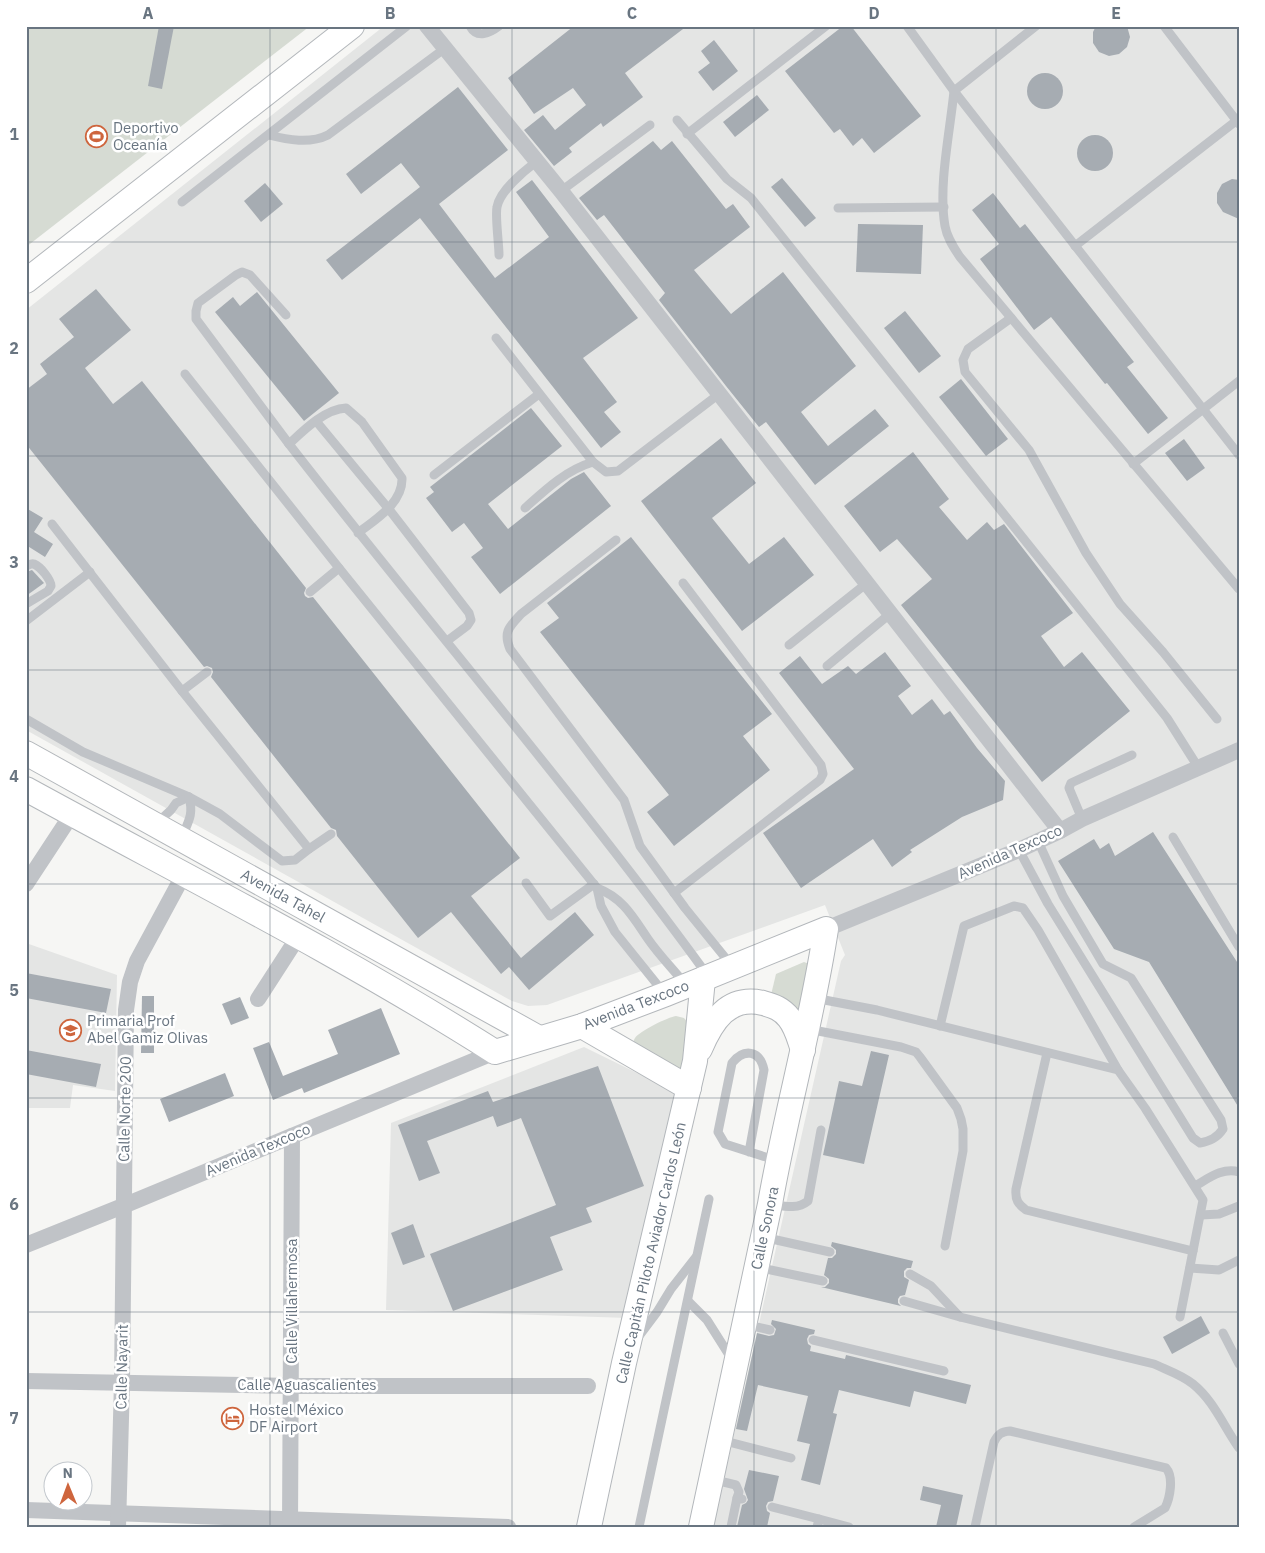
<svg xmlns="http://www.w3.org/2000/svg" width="1265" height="1553" viewBox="0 0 1265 1553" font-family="'IBM Plex Sans',sans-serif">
	<rect width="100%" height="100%" fill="#f6f6f4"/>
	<g fill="#e4e5e4">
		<path d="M384,26H1239V1527H713L834,992L841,961L845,955L825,905L547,1005L528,1006L512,1001L26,730V310Z"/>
		<path d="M26,943L117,975L115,1091L73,1085L70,1108H26Z"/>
		<path d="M584,1047L678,1093L628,1318L386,1310L391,1123Z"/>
	</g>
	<g fill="#d6dbd3">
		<path d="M26,26H310L26,247Z"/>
		<path d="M804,962L812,965L800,1019L770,999L776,974Z"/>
		<path d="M676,1016L684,1018L689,1024L683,1074L635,1046C634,1042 633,1041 635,1038C640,1031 668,1017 676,1016Z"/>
	</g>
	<g fill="#a6acb2">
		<path d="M159,26H174L162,89L148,86Z"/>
		<path d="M574,26H687L625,73L643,97L603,127L601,123L569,148L572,152L554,166L524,130L543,115L555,130L586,105L573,88L534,114L508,78Z"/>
		<path d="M843,26H851L921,116L874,153L862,138L853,146L840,129L834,133L785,71Z"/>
		<path d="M1096,26H1127L1130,37L1127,47L1119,54L1109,56L1099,52L1093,43V32Z"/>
		<path d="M714,40L738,71L713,91L698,72L710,63L701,51Z"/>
		<circle cx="1045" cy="91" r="18"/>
		<path d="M458,87L508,150L439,204L495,278L549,237L516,192L532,180L638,318L583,358L617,402L604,412L621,432L601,448L420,218L342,280L326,260L420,187L401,163L361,194L346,174Z"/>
		<path d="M757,95L769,110L735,137L723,122Z"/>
		<circle cx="1095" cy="153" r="18"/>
		<path d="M653,141L661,150L672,141L726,209L733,204L750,227L694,270L731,314L783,272L856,366L801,412L828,446L875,409L889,426L815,485L766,422L759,427L726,386L659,300L665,293L604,215L597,220L579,198Z"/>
		<path d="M782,178L816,218L805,227L771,187Z"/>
		<path d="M1232,179L1239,180V219L1223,212L1217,203V193L1222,184Z"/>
		<path d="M265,183L283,204L261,222L244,201Z"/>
		<path d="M993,193L1020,228L1025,224L1134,362L1127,367L1168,418L1148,434L1107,383L1105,384L1051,317L1034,330L980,259L999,244L972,210Z"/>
		<path d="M858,224L923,225L921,274L856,272Z"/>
		<path d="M96,289L131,330L85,368L113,404L142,381L306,588L304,593L305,596L308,598L313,597L520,858L471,896L521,958L575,912L594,935L529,990L509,967L501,974L451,912L418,938L337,836L336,830L331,828L211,677L213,672L212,668L207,666L204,667L26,444V390L47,374L40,364L74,337L59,319Z"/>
		<path d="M257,292L339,393L304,421L215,312L233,297L240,306Z"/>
		<path d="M905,311L941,356L919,373L884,328Z"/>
		<path d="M961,379L1008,439L986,456L939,397Z"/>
		<path d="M531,408L562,446L488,504L508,529L571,479L584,472L611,506L500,594L471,557L483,548L464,523L452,532L426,498L434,492L430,487Z"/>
		<path d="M721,438L756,483L712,518L749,564L784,537L814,575L742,631L641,501Z"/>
		<path d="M1184,439L1205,468L1187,481L1165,453Z"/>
		<path d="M913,452L949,499L939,507L967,540L987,522L994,530L1004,524L1073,613L1041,636L1064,667L1082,652L1130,711L1042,782L901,605L932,579L897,539L880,552L844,506Z"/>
		<path d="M26,508L43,518L34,532L53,544L45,557L26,545Z"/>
		<path d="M631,537L772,714L743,736L770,770L674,846L647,812L669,795L540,632L559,618L547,603Z"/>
		<path d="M32,570L44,583L26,596V572Z"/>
		<path d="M885,652L911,686L898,696L912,715L932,699L944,715L950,711L977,748L1005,781L1003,800L962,817L910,850L912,852L892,867L873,839L801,888L763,833L854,769L779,673L800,656L822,684L848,666L856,674Z"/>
		<path d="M1153,832L1239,965V1108L1149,962L1114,949L1058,861L1094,839L1100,849L1109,843L1115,856Z"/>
		<path d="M26,973L111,989L106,1013L26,998Z"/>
		<path d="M142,996H154V1053H141Z"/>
		<path d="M240,997L249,1018L231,1025L222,1004Z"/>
		<path d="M381,1008L400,1054L304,1093L302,1088L273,1100L253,1048L269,1042L283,1076L338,1054L328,1030Z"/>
		<path d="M26,1050L101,1064L96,1087L26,1074Z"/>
		<path d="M871,1051L889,1055L864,1164L823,1155L839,1081L862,1086Z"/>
		<path d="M598,1066L644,1186L586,1208L592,1222L550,1237L563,1270L453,1311L430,1254L556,1205L521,1118L497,1127L493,1116L427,1141L440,1173L419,1181L398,1125L488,1091L493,1102Z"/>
		<path d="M225,1073L234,1096L169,1122L160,1099Z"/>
		<path d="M413,1224L425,1257L403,1265L391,1233Z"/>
		<path d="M832,1242L913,1261L911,1268H907L904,1271V1277L909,1280L905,1295L900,1296L898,1299V1303L901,1306L821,1287H825L829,1283V1279L824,1275L828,1258H832L836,1254V1250L831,1246Z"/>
		<path d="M1201,1316L1210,1333L1172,1354L1163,1337Z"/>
		<path d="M772,1320L815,1330L814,1334L809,1335L807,1339L808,1344L811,1346L810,1351L845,1359L846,1355L971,1385L966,1404L914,1391L910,1407L839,1390L833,1413L837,1414L820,1485L801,1480L810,1444L797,1441L808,1396L758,1385L747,1431L736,1429L757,1333L769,1336L774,1335L776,1329L771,1324Z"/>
		<path d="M749,1470L779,1476L773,1501L768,1502L766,1506L767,1511L770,1513L767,1527H737L742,1505L746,1503L748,1500L744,1489Z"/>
		<path d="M923,1486L963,1495L956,1527H936L941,1505L920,1500Z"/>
	</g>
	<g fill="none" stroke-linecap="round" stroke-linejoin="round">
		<defs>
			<g id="secondary">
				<path d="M26,281L352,26"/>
				<path d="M26,753L539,1038"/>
				<path d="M26,789C183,875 344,956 495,1052L582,1026L666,994L826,929C812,1022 786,1112 770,1204L701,1527"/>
				<path d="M582,1026L689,1088"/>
				<path d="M700,1049C712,1021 728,995 763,1003C774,1006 782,1009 789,1018C797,1028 799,1039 803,1050"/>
				<path d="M589,1527L624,1363L695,1061L703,979"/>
			</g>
		</defs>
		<use href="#secondary" stroke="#b3b7bb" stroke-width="26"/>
		<g stroke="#c0c3c7" stroke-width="9">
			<path d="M470,26C477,39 490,33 499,26"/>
			<path d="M907,26L954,91L1239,455"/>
			<path d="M1036,26L954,91C950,132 938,186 945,226C947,238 954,248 960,257L1239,589"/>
			<path d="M1164,26L1239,124"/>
			<path d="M677,120L727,179L751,198L1167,718L1198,767"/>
			<path d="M687,134L826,26"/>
			<path d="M269,135C288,140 310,144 328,135L444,49"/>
			<path d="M561,191L650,125"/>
			<path d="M182,202L407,26"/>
			<path d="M838,208L944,207"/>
			<path d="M1075,246L1236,121"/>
			<path d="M499,255C499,244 495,216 497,207C500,191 524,171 536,162"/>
			<path d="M286,315L250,275L242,272L236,275L198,303L196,311V319L289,444"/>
			<path d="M1011,318L968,349L963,360L965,372L1029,450L1086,553L1120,604L1163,652L1217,719"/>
			<path d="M496,338L593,462"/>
			<path d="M185,374L339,568L597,888L601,906L615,932L664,993"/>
			<path d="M316,421L388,508L469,613L471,620L467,626L447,641"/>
			<path d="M1133,464L1239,381"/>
			<path d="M434,475L539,394"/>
			<path d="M525,508C545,490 566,470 593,462L606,472L618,471L719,394"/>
			<path d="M358,533C376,519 403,503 402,478L362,422L346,408C325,409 304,430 289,444C427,622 575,793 708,976"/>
			<path d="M616,540L521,614C509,627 503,632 510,649L624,800L640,846L685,908L732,966"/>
			<path d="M26,566C29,565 31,563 34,564C41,567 51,580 51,586L48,591L26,604"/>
			<path d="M310,592L339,568"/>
			<path d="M26,621L90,572"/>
			<path d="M789,645L867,583"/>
			<path d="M827,666L891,613"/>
			<path d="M182,691L207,672"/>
			<path d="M26,719L83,752L189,797L220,814L282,861L295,860L309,849L182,691L52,524"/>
			<path d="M1082,819L1069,788L1071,783L1132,755"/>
			<path d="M157,823L171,810L176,803L189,797"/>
			<path d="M1173,837L1239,947"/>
			<path d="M181,839C188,822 194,815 189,797"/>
			<path d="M309,849L331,834"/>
			<path d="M1019,850L1048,904L1193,1138L1200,1143C1210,1141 1217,1138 1223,1129L1221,1120L1131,978L1103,964L1063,896L1038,841"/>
			<path d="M526,883L550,916L594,884"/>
			<path d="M597,888C623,898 633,917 648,939C659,955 673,969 685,984"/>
			<path d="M674,893L820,780L823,774L821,765L683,583"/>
			<path d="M814,998L877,1010L1118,1070L1145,1108L1203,1200L1180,1317"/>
			<path d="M940,1026L964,926L1014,906L1023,908L1038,930L1118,1070"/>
			<path d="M808,1029L901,1047L916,1052L920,1057L957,1108L961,1119L963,1129V1151L945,1246"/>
			<path d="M1047,1053L1016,1189C1015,1200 1018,1204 1026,1210L1193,1251"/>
			<path d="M749,1152L764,1070C760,1050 744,1048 732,1063L718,1132L725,1144L778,1161"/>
			<path d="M1195,1186C1209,1178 1223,1167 1239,1172"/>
			<path d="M770,1204C784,1206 797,1210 808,1201L821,1130"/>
			<path d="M1201,1215L1219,1214L1239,1206"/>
			<path d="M763,1237L830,1252"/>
			<path d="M757,1267L823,1281"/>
			<path d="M1190,1268L1219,1270L1239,1260"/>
			<path d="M910,1274L931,1286L960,1317"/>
			<path d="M688,1301L707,1320L731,1358"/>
			<path d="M904,1301L960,1317L1154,1364C1167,1370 1182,1375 1193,1384C1214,1401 1224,1427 1239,1448"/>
			<path d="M744,1324L770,1330"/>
			<path d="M1223,1333L1239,1364"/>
			<path d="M639,1336L657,1312L671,1289L696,1257"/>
			<path d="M813,1340L944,1371"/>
			<path d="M721,1440L791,1458"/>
			<path d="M711,1479L736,1485L739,1492L737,1498L742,1499"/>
			<path d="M772,1507L819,1519L817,1527"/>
			<path d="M819,1519L849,1527"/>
			<path d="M639,1527L709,1199"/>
			<path d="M731,1527L737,1498"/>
			<path d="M975,1527L994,1442C998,1434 1001,1432 1010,1431L1166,1468C1174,1477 1170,1498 1165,1508L1134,1527"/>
		</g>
		<g stroke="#c0c3c7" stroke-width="16">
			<path d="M427,26L561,191L1060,831"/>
			<path d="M26,884L72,814"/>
			<path d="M826,929L1019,850L1060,831L1082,819L1239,750"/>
			<path d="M258,999L298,937"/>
			<path d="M26,1245L123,1206L495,1052"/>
			<path d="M26,1381L292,1386H588"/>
			<path d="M26,1510L508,1527"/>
			<path d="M118,1527L122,1382L126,1010L130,982L137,961L184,874"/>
			<path d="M290,1527L292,1136"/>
		</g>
		<use href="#secondary" stroke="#fff" stroke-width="24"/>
	</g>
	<path fill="none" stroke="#697581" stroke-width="1" stroke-opacity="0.55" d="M270,26V1527M512,26V1527M754,26V1527M996,26V1527M26,242H1239M26,456H1239M26,670H1239M26,884H1239M26,1098H1239M26,1312H1239"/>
	<defs>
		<symbol id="stadium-ring" viewBox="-11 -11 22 22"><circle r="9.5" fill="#fff" stroke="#ce653d" stroke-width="1.5"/><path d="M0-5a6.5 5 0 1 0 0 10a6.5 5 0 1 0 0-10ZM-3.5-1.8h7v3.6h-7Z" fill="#ce653d"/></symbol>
		<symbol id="school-ring" viewBox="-11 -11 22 22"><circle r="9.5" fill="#fff" stroke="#ce653d" stroke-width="1.5"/><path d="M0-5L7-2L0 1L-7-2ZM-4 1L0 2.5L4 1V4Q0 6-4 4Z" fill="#ce653d"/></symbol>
		<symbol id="hotel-ring" viewBox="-11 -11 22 22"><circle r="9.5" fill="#fff" stroke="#ce653d" stroke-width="1.5"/><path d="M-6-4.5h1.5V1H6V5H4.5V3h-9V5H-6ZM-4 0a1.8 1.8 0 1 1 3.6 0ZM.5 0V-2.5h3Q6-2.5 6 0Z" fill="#ce653d"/></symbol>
	</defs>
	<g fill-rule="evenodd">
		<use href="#stadium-ring" x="84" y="124" width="25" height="25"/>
		<use href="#school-ring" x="58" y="1018" width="25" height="25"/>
		<use href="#hotel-ring" x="220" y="1406" width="25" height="25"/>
	</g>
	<g text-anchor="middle" stroke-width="5" stroke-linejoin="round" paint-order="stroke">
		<g font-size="15" fill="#697581" stroke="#fff" text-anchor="start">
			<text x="113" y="133">Deportivo<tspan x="113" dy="17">Oceanía</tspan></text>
			<text x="87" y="1026">Primaria Prof<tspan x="87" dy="17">Abel Gamiz Olivas</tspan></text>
			<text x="249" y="1415">Hostel México<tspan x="249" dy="17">DF Airport</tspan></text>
		</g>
		<g font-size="15" fill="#697581" stroke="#fff">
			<text transform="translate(1010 852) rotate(-24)" y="5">Avenida Texcoco</text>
			<text transform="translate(283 896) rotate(29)" y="5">Avenida Tahel</text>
			<text transform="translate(636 1005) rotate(-21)" y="5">Avenida Texcoco</text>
			<text transform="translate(125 1109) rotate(-89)" y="5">Calle Norte 200</text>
			<text transform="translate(258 1150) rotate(-23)" y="5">Avenida Texcoco</text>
			<text transform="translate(765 1228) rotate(-78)" y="5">Calle Sonora</text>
			<text transform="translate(651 1253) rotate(-77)" y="5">Calle Capitán Piloto Aviador Carlos León</text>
			<text transform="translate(292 1301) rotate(-90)" y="5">Calle Villahermosa</text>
			<text transform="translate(122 1367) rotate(-89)" y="5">Calle Nayarit</text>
			<text x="307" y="1390">Calle Aguascalientes</text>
		</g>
	</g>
	<rect width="1265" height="1553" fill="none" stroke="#ffffff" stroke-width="55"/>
	<g transform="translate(68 1486) rotate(359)"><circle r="24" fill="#ffffff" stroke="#c3c8cd"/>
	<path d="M0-4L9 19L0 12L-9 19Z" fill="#ce653d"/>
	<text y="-8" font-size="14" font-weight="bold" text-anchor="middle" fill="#697581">N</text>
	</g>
	<rect x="28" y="28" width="1210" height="1498" fill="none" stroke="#697581" stroke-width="2"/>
	<g font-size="16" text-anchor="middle" font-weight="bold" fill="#697581">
		<text x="148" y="19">A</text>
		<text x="390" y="19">B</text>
		<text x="632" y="19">C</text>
		<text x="874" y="19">D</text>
		<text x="1116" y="19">E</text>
		<text x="14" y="140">1</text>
		<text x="14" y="354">2</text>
		<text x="14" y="568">3</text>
		<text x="14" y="782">4</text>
		<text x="14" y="996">5</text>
		<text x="14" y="1210">6</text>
		<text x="14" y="1424">7</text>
	</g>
</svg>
